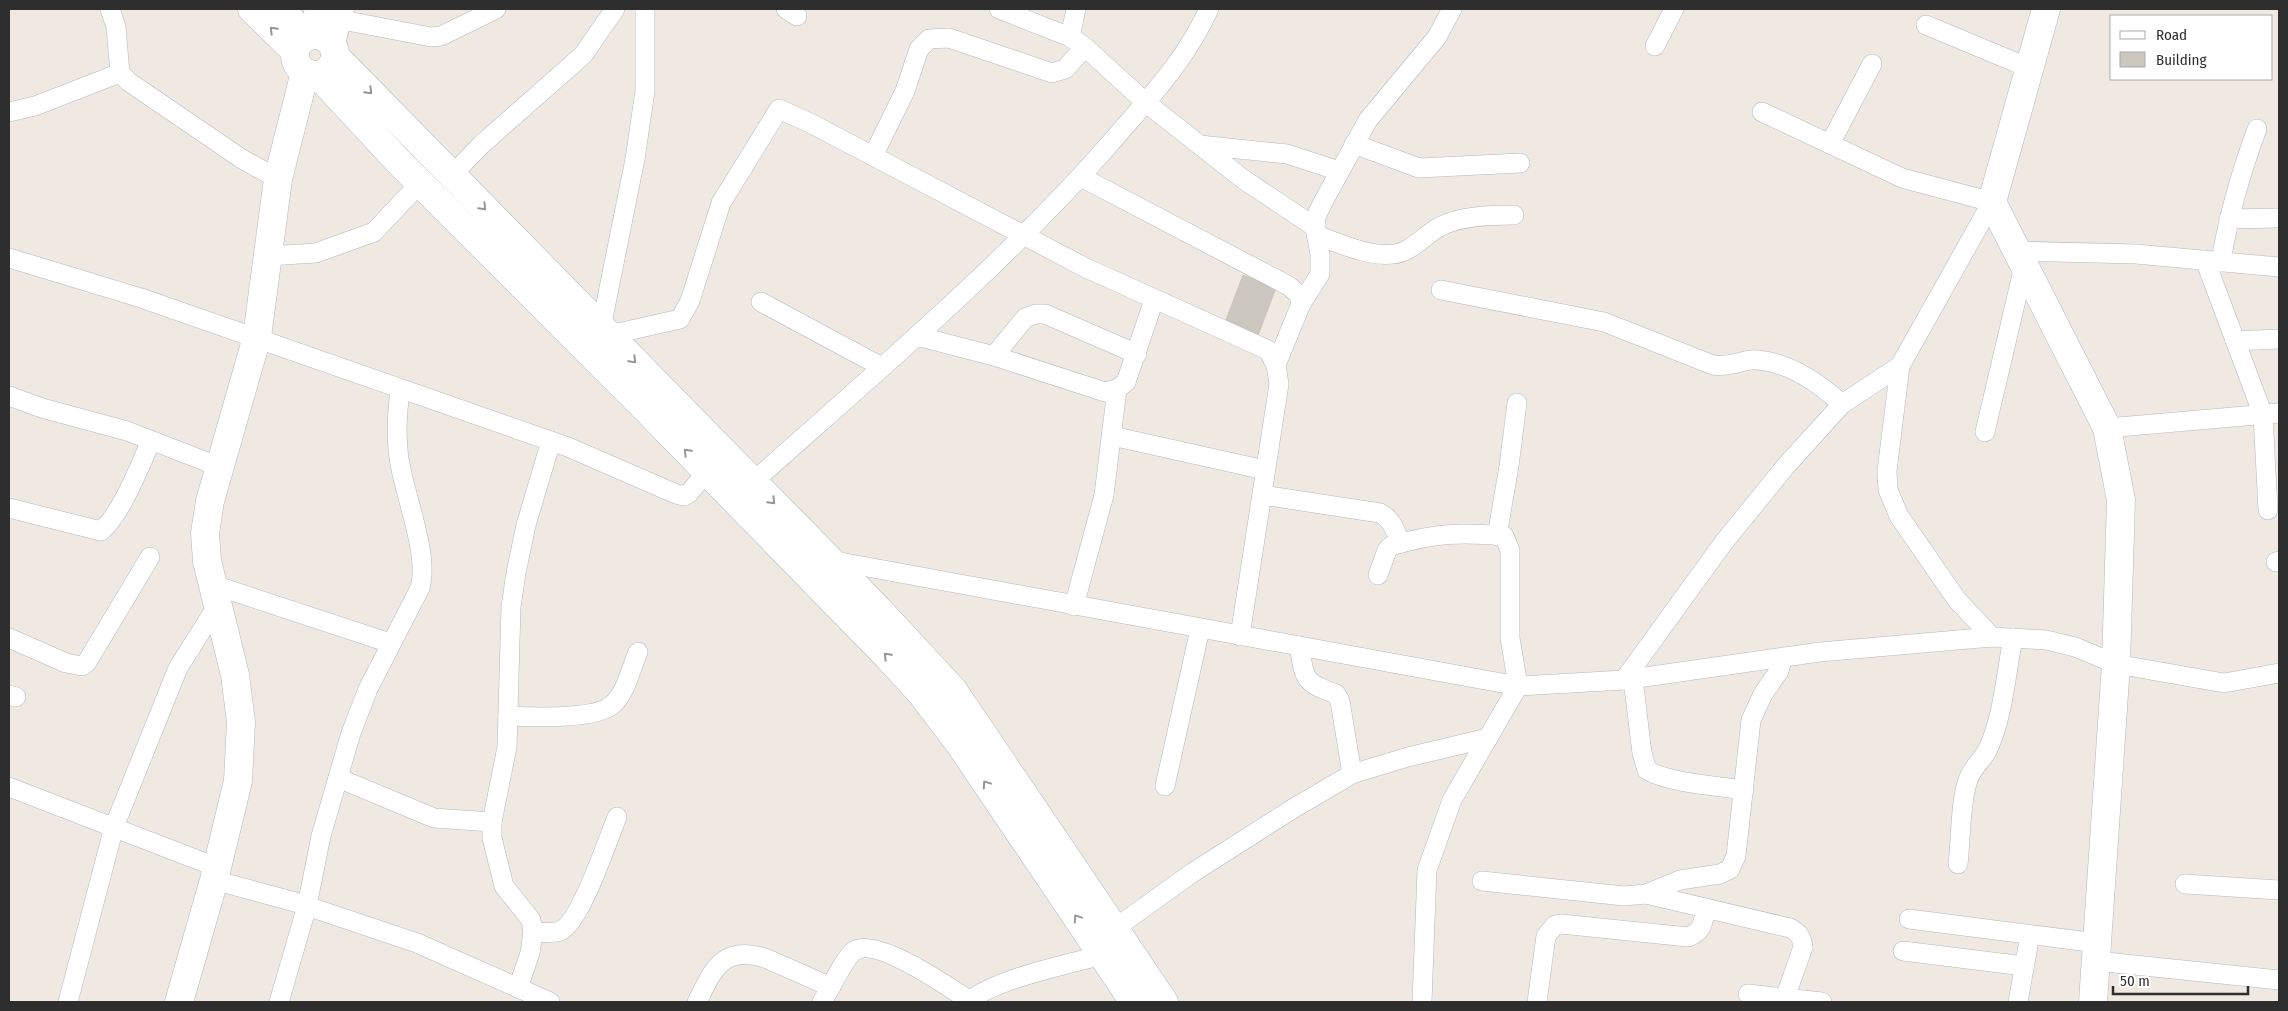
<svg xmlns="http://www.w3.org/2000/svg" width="2288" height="1011" viewBox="0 0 2288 1011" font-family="'Fira Sans Condensed',sans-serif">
	<rect width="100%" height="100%" fill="#efe9e1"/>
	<path fill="#cbc7bf" stroke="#cbc5ba" d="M1243,275L1276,288L1257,338L1224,325Z"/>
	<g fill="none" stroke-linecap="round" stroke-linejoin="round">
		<defs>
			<g id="street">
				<path d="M110,9L116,27L120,73L129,82L242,159L278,179"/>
				<path d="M786,9L797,16"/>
				<path d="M999,9L1070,37L1085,47L1145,102L1243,179L1315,227"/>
				<path d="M337,19L431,37L441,36L496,9"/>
				<path d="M1926,25L2029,68"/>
				<path d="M1070,37L1076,9"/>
				<path d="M1655,46L1674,9"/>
				<path d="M9,112L35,106L120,73"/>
				<path d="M1354,144L1419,168L1520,163"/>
				<path d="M1830,144L1872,64"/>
				<path d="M1200,145L1287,154L1339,171"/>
				<path d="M873,156L905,91L919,49L929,39L949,38L1052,73L1065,69L1085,47"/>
				<path d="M452,175L482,144L583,55L615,9"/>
				<path d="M1081,177L1289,286L1299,295L1301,304L1276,365"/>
				<path d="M2229,219L2279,218"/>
				<path d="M1316,235C1340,243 1367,257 1393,254C1410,253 1425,235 1439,227C1460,216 1490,215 1514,215"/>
				<path d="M2017,251L2136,254L2279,267"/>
				<path d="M268,256L316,253L374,232L420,183"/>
				<path d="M9,258L141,298L568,447L676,494L684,496L689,493L714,463"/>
				<path d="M2205,260L2263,415L2268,510"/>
				<path d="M2221,262C2228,217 2241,172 2257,129"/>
				<path d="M1441,290L1604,322L1713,365C1734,368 1743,358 1758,360C1791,363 1819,383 1842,404"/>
				<path d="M761,302L882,367"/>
				<path d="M1301,304L1320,274V254L1315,227L1316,217L1323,202L1368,120L1437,37L1452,9"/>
				<path d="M601,328L635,159L645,91V9"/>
				<path d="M609,335L680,319L690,301L721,203L779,109L812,124L1084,267L1268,350L1276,365L1279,384L1240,636"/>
				<path d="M917,336L994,356L1105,392L1117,389L1126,382L1154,300"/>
				<path d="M2235,341L2279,339"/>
				<path d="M994,356L1025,318L1036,314H1045L1137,354"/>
				<path d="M1900,366L1887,471L1888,490L1899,516L1957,600L1992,637"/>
				<path d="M9,396L42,408L127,431L220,467"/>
				<path d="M2107,428L2279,413"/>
				<path d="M1985,432L2024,266"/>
				<path d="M1112,436L1265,470"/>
				<path d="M753,482C876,372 1005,264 1114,139C1151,96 1185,61 1209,9"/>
				<path d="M1262,495L1380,513C1392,519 1395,531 1401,543"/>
				<path d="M9,508L101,531C121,515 140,465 151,441"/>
				<path d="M1497,536L1509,466L1517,403"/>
				<path d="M829,560L1518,686L1624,680L1820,652L1992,637L2046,640L2075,647L2116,664L2224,683L2279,673"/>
				<path d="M2276,562L2279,561"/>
				<path d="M1378,575L1387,550L1391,546C1434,533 1461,532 1504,536L1510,550V638L1518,686L1452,800L1427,870L1422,1002"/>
				<path d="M214,585L390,643"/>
				<path d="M1074,606L1104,495L1117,389"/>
				<path d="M9,638L66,663L82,666L87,662L150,557"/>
				<path d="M1299,646C1305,680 1303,682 1336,694L1340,701L1352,774"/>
				<path d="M1633,679L1642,753L1647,770C1668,783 1718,786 1744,790"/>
				<path d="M1624,680L1724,542L1785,467L1842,404L1900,366L1992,202L1902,178L1762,112"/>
				<path d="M9,695L16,697"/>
				<path d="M508,716C530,717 597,720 613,704C626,693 631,668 638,652"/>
				<path d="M338,778L434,818L492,822"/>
				<path d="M1165,786L1200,629"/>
				<path d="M9,787L216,867"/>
				<path d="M1958,864C1961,840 1960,802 1968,780C1972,768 1981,761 1987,751C2003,719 2006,673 2013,638"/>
				<path d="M214,880L295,902L417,943L550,1002"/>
				<path d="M1482,881L1624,896L1646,894L1680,880L1720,874L1730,869L1736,856L1751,720L1763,694L1779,671L1783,657"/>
				<path d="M2185,884L2279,890"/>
				<path d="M1646,894L1790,928C1799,933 1802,937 1803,947L1785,998"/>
				<path d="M1909,919L2097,943"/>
				<path d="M1114,929L1192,873L1294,808L1352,774L1408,757L1488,738"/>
				<path d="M533,932C541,932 552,934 560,931C580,924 608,839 617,817"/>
				<path d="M1903,951L2024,966"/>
				<path d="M2096,961L2279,980"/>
				<path d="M518,988L530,953L533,932L531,920L504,886L492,838V822L507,747L511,607L516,573L526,525L551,441"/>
				<path d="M1748,994L1822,1002"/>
				<path d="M68,1002L114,827L178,668L219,603"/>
				<path d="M279,1002L307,906L321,836L351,733L368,689L420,588C429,557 407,501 401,469C395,442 397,416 400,389"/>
				<path d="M697,1002C713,970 722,945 765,958L831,987"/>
				<path d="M822,1002C829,991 845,957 854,951C876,936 950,988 970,1001"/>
				<path d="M969,1002C990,980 1070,964 1102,955"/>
				<path d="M1537,1002L1546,936L1555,925L1561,924L1688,937C1703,932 1703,922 1706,908"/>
				<path d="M2018,1002L2030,935"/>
			</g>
			<g id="secondary">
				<path d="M252,9L295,51"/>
				<path d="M281,9L306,37"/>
				<path d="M2046,9L1992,202L2107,428L2121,500L2116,664L2093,1002"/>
				<path d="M313,35L319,9"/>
				<circle cx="315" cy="55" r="20"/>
				<path d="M331,43L340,9"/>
				<path d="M335,56L878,609L953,690L1164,1002"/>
				<path d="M318,75L397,160L647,410L888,657L921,693L959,743L1134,1002"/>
				<path d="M179,1002L214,880L238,781L241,722L235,675L207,561L205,533L210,501L257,337L278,179L305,72"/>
			</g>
		</defs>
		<use href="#street" stroke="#b4b7c1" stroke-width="20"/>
		<use href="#secondary" stroke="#b4b7c1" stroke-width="29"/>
		<use href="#street" stroke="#fff" stroke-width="19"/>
		<use href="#secondary" stroke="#fff" stroke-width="28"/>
	</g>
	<defs><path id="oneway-chevron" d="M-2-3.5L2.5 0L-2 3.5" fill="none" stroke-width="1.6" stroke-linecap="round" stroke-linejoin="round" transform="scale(1.25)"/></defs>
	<g stroke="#969696">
		<use href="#oneway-chevron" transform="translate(273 30) rotate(-135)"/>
		<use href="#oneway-chevron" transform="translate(369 91) rotate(45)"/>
		<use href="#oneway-chevron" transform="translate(483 207) rotate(46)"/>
		<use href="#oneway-chevron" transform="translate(633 360) rotate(46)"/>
		<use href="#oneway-chevron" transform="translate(687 452) rotate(-134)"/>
		<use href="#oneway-chevron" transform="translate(772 501) rotate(46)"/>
		<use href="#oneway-chevron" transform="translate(887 656) rotate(-134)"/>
		<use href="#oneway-chevron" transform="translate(986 784) rotate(-124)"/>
		<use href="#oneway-chevron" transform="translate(1077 918) rotate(-124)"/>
	</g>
	<rect width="2288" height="1011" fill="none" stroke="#2e2e2e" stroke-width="20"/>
	<rect x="2110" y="15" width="162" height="65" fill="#ffffff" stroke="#ababab"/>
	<rect x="2120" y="31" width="25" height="8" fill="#ffffff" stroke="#ababab"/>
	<text x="2156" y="40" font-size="15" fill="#2e2e2e">Road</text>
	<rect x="2120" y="52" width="25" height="15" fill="#cbc7bf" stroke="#ababab"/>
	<text x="2156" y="65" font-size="15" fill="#2e2e2e">Building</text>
	<path d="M2113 986v8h135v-8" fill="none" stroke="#2e2e2e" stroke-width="2.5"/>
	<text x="2120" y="986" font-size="15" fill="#2e2e2e" stroke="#ffffff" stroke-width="4" paint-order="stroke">50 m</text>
</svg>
